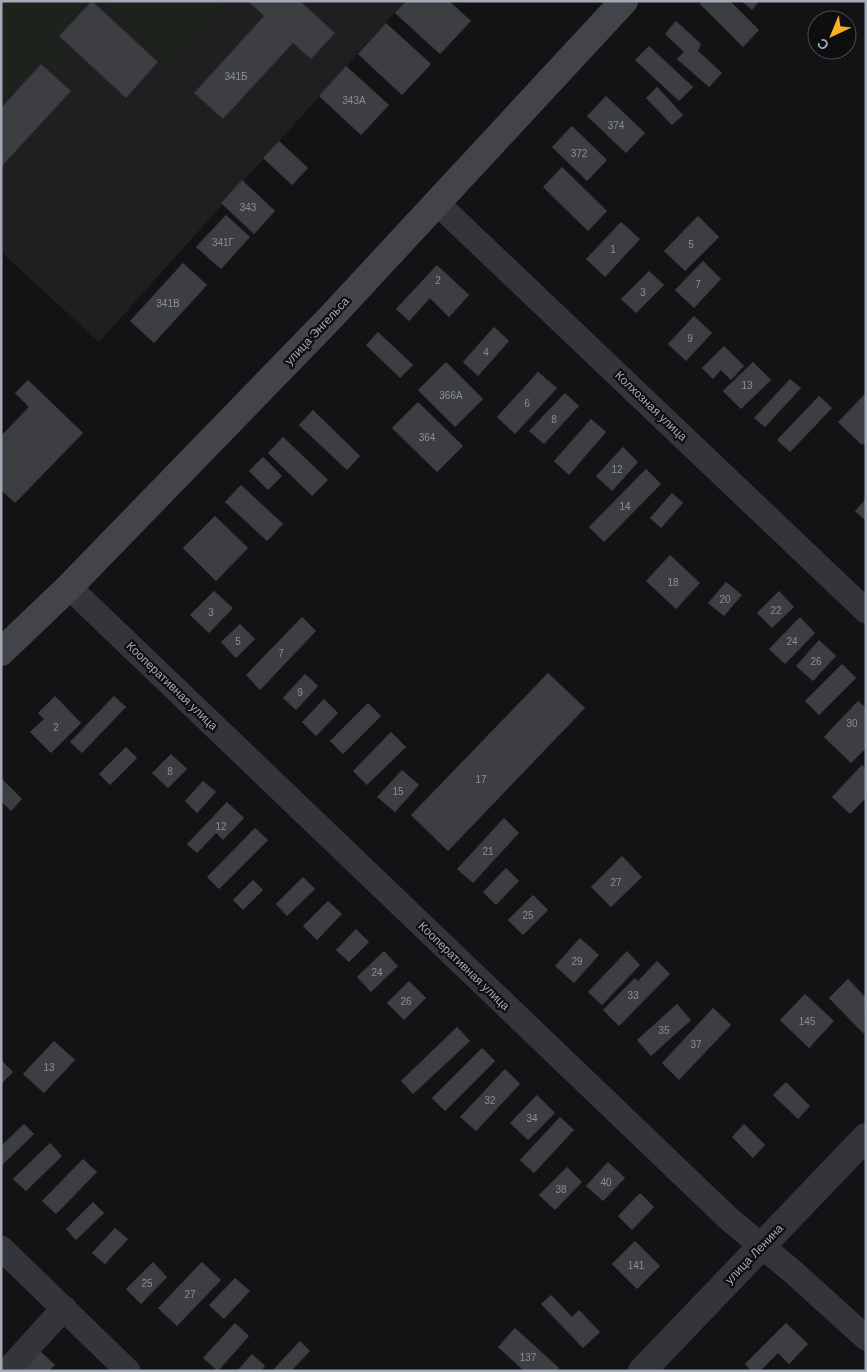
<svg xmlns="http://www.w3.org/2000/svg" width="867" height="1372" viewBox="0 0 867 1372" font-family="Helvetica,sans-serif">
	<rect width="100%" height="100%" fill="#131315"/>
	<path fill="#1f1f22" d="M1,1H405L99,342L1,252Z"/>
	<g fill="#1b231c">
		<path d="M1,1H87L55,40L70,58L56,73L41,59L1,102Z"/>
		<path d="M99,1H227L172,67Z"/>
	</g>
	<g fill="#3d3e42" stroke="#2d2d31">
		<path d="M92,1L158,62L126,98L59,36Z"/>
		<path d="M248,1H300L335,33L311,59L293,43L223,119L194,93L264,16Z"/>
		<path d="M406,1H449L471,21L440,54L395,13Z"/>
		<path d="M702,1H730L759,30L743,47L700,4Z"/>
		<path d="M742,1H759L752,10Z"/>
		<path d="M676,21L701,44L698,51L722,73L709,87L677,59L684,52L665,34Z"/>
		<path d="M386,23L431,64L402,95L358,54Z"/>
		<path d="M649,46L693,87L679,101L635,60Z"/>
		<path d="M41,64L71,91L1,167V108Z"/>
		<path d="M346,66L389,105L361,135L319,96Z"/>
		<path d="M657,87L683,115L672,125L646,98Z"/>
		<path d="M606,96L645,133L626,153L587,116Z"/>
		<path d="M572,126L607,160L587,181L552,147Z"/>
		<path d="M279,141L308,168L292,185L263,158Z"/>
		<path d="M562,167L607,211L588,231L543,187Z"/>
		<path d="M242,180L275,211L254,234L221,203Z"/>
		<path d="M226,215L250,237L221,269L196,247Z"/>
		<path d="M698,216L719,237L685,271L664,251Z"/>
		<path d="M621,222L640,239L605,277L586,259Z"/>
		<path d="M703,261L721,279L694,308L675,290Z"/>
		<path d="M183,263L207,285L154,343L130,321Z"/>
		<path d="M437,265L469,295L449,317L430,298L409,321L396,309Z"/>
		<path d="M649,271L664,285L636,313L621,299Z"/>
		<path d="M694,316L712,333L686,361L668,344Z"/>
		<path d="M494,327L509,341L478,376L463,362Z"/>
		<path d="M378,332L413,365L400,378L366,345Z"/>
		<path d="M724,346L744,366L731,380L721,370L713,379L702,368Z"/>
		<path d="M446,362L483,399L455,427L418,390Z"/>
		<path d="M753,362L771,380L741,409L723,391Z"/>
		<path d="M538,372L557,388L515,434L497,417Z"/>
		<path d="M790,379L801,388L765,427L754,418Z"/>
		<path d="M28,380L83,433L15,503L1,490V436L29,407L15,393Z"/>
		<path d="M565,393L579,406L544,444L529,431Z"/>
		<path d="M866,393V442L862,445L838,422Z"/>
		<path d="M819,396L832,408L790,452L777,440Z"/>
		<path d="M418,402L463,446L437,472L392,428Z"/>
		<path d="M313,410L360,456L347,470L299,425Z"/>
		<path d="M591,419L606,432L569,475L554,461Z"/>
		<path d="M283,437L328,480L312,496L268,453Z"/>
		<path d="M623,447L638,462L612,491L596,476Z"/>
		<path d="M263,457L282,476L268,490L249,471Z"/>
		<path d="M646,469L661,484L604,542L589,527Z"/>
		<path d="M241,485L283,524L267,541L225,502Z"/>
		<path d="M672,493L683,503L661,528L650,518Z"/>
		<path d="M866,499V521L855,511Z"/>
		<path d="M215,516L248,548L216,581L183,548Z"/>
		<path d="M670,555L700,583L676,609L646,581Z"/>
		<path d="M726,582L742,595L724,616L708,603Z"/>
		<path d="M214,591L233,608L209,633L190,615Z"/>
		<path d="M779,591L794,607L772,628L757,613Z"/>
		<path d="M302,617L316,631L260,690L246,675Z"/>
		<path d="M800,617L815,633L785,664L769,649Z"/>
		<path d="M240,624L255,639L236,658L221,642Z"/>
		<path d="M819,640L836,656L813,681L796,666Z"/>
		<path d="M842,664L856,678L819,715L805,701Z"/>
		<path d="M548,673L585,708L448,851L411,815Z"/>
		<path d="M305,674L318,686L296,710L283,698Z"/>
		<path d="M55,696L81,723L51,753L30,732L44,719L38,713Z"/>
		<path d="M114,696L126,707L82,753L70,742Z"/>
		<path d="M324,699L338,713L316,736L302,722Z"/>
		<path d="M858,701L866,708V748L851,763L824,737Z"/>
		<path d="M368,703L381,716L343,754L330,741Z"/>
		<path d="M391,732L406,747L367,785L353,771Z"/>
		<path d="M126,747L137,758L110,785L99,774Z"/>
		<path d="M171,754L187,769L168,788L152,773Z"/>
		<path d="M862,765L866,768V798L850,814L832,797Z"/>
		<path d="M402,770L419,785L395,812L377,797Z"/>
		<path d="M1,778L22,799L11,811L1,801Z"/>
		<path d="M203,781L216,792L197,813L185,801Z"/>
		<path d="M227,802L244,818L223,840L216,833L197,853L187,844Z"/>
		<path d="M504,818L519,833L473,883L457,869Z"/>
		<path d="M255,828L268,840L219,889L207,877Z"/>
		<path d="M622,856L642,877L611,907L591,887Z"/>
		<path d="M506,868L519,881L496,905L483,892Z"/>
		<path d="M303,877L315,889L287,916L276,904Z"/>
		<path d="M253,880L263,890L243,910L233,900Z"/>
		<path d="M533,895L548,910L523,935L508,920Z"/>
		<path d="M328,901L342,914L317,940L303,926Z"/>
		<path d="M356,929L369,942L349,962L336,950Z"/>
		<path d="M580,938L599,955L574,983L555,966Z"/>
		<path d="M384,951L398,966L371,992L357,977Z"/>
		<path d="M627,951L640,965L602,1005L588,992Z"/>
		<path d="M657,961L670,974L619,1026L603,1010L635,978L638,981Z"/>
		<path d="M848,979L866,998L864,1034L829,998Z"/>
		<path d="M409,981L426,998L404,1020L387,1003Z"/>
		<path d="M805,994L834,1021L809,1048L780,1020Z"/>
		<path d="M677,1004L691,1020L651,1056L637,1040Z"/>
		<path d="M713,1008L731,1025L679,1080L662,1063Z"/>
		<path d="M457,1027L470,1041L413,1094L401,1081Z"/>
		<path d="M54,1041L75,1060L44,1093L23,1074Z"/>
		<path d="M482,1048L495,1061L445,1111L432,1098Z"/>
		<path d="M2,1061L13,1072L1,1084V1062Z"/>
		<path d="M505,1069L520,1084L476,1131L460,1117Z"/>
		<path d="M786,1082L810,1106L798,1119L773,1095Z"/>
		<path d="M537,1095L555,1113L528,1140L510,1123Z"/>
		<path d="M560,1117L574,1130L534,1173L520,1160Z"/>
		<path d="M24,1124L34,1134L1,1166V1146Z"/>
		<path d="M744,1124L765,1145L753,1158L732,1137Z"/>
		<path d="M50,1143L62,1156L26,1191L13,1179Z"/>
		<path d="M83,1159L97,1172L56,1214L42,1201Z"/>
		<path d="M608,1162L625,1178L603,1201L586,1186Z"/>
		<path d="M567,1167L582,1182L555,1210L539,1195Z"/>
		<path d="M640,1193L654,1207L632,1230L618,1216Z"/>
		<path d="M93,1202L104,1213L76,1240L66,1229Z"/>
		<path d="M115,1228L128,1239L105,1264L92,1253Z"/>
		<path d="M635,1241L660,1266L637,1289L612,1264Z"/>
		<path d="M153,1262L167,1277L141,1304L126,1289Z"/>
		<path d="M202,1262L221,1280L177,1326L158,1308Z"/>
		<path d="M235,1278L250,1291L224,1319L209,1305Z"/>
		<path d="M551,1295L572,1317L579,1310L600,1332L583,1348L541,1304Z"/>
		<path d="M235,1323L249,1336L218,1371L203,1358Z"/>
		<path d="M786,1323L808,1344L789,1364L778,1353L760,1371H751L745,1364Z"/>
		<path d="M515,1328L559,1368L556,1371H524L498,1347Z"/>
		<path d="M300,1341L310,1351L291,1371H272Z"/>
		<path d="M40,1351L55,1365L49,1371H23Z"/>
		<path d="M252,1354L265,1366L261,1371H237Z"/>
	</g>
	<g fill="none" stroke-linecap="round" stroke-linejoin="round">
		<g stroke="#34353a" stroke-width="25">
			<path d="M436,202L866,611"/>
			<path d="M69,587L729,1219L792,1271L866,1338"/>
			<path d="M1,1248L128,1371"/>
			<path d="M7,1371L64,1308"/>
		</g>
		<path stroke="#34353a" stroke-width="28" d="M642,1371L866,1137"/>
		<path stroke="#42444a" stroke-width="28" d="M1,652L69,587L332,316L624,1"/>
	</g>
	<g text-anchor="middle" stroke-width="4.5" stroke-linejoin="round" paint-order="stroke">
		<g font-size="10" fill="#8a8e99">
			<text x="236" y="80">341Б</text>
			<text x="354" y="104">343А</text>
			<text x="616" y="129">374</text>
			<text x="579" y="157">372</text>
			<text x="248" y="211">343</text>
			<text x="223" y="246">341Г</text>
			<text x="691" y="248">5</text>
			<text x="613" y="253">1</text>
			<text x="438" y="284">2</text>
			<text x="698" y="288">7</text>
			<text x="643" y="296">3</text>
			<text x="168" y="307">341В</text>
			<text x="690" y="342">9</text>
			<text x="486" y="356">4</text>
			<text x="747" y="389">13</text>
			<text x="451" y="399">366А</text>
			<text x="527" y="407">6</text>
			<text x="554" y="423">8</text>
			<text x="427" y="441">364</text>
			<text x="617" y="473">12</text>
			<text x="625" y="510">14</text>
			<text x="673" y="586">18</text>
			<text x="725" y="603">20</text>
			<text x="776" y="614">22</text>
			<text x="211" y="616">3</text>
			<text x="238" y="645">5</text>
			<text x="792" y="645">24</text>
			<text x="281" y="657">7</text>
			<text x="816" y="665">26</text>
			<text x="300" y="696">9</text>
			<text x="852" y="727">30</text>
			<text x="56" y="731">2</text>
			<text x="170" y="775">8</text>
			<text x="481" y="783">17</text>
			<text x="398" y="795">15</text>
			<text x="221" y="830">12</text>
			<text x="488" y="855">21</text>
			<text x="616" y="886">27</text>
			<text x="528" y="919">25</text>
			<text x="577" y="965">29</text>
			<text x="377" y="976">24</text>
			<text x="633" y="999">33</text>
			<text x="406" y="1005">26</text>
			<text x="807" y="1025">145</text>
			<text x="664" y="1034">35</text>
			<text x="696" y="1048">37</text>
			<text x="49" y="1071">13</text>
			<text x="490" y="1104">32</text>
			<text x="532" y="1122">34</text>
			<text x="606" y="1186">40</text>
			<text x="561" y="1193">38</text>
			<text x="636" y="1269">141</text>
			<text x="147" y="1287">25</text>
			<text x="190" y="1298">27</text>
			<text x="528" y="1361">137</text>
		</g>
		<g font-size="12" fill="#a4a9b6" stroke="#0e0e10">
			<text transform="translate(317 331) rotate(-47)" y="4">улица Энгельса</text>
			<text transform="translate(651 406) rotate(44)" y="4">Колхозная улица</text>
			<text transform="translate(172 686) rotate(44)" y="4">Кооперативная улица</text>
			<text transform="translate(464 966) rotate(44)" y="4">Кооперативная улица</text>
			<text transform="translate(754 1254) rotate(-46)" y="4">улица Ленина</text>
		</g>
	</g>
	<rect width="867" height="1372" fill="none" stroke="#a4a9b6" stroke-width="5"/>
	<g transform="translate(832 35) rotate(224)"><circle r="24" fill="#0e0e10" stroke="#4a4c52"/>
	<path d="M0-4L9 19L0 12L-9 19Z" fill="#fab026"/>
	<text y="-8" font-size="14" font-weight="bold" text-anchor="middle" fill="#a4a9b6">С</text>
	</g>
</svg>
